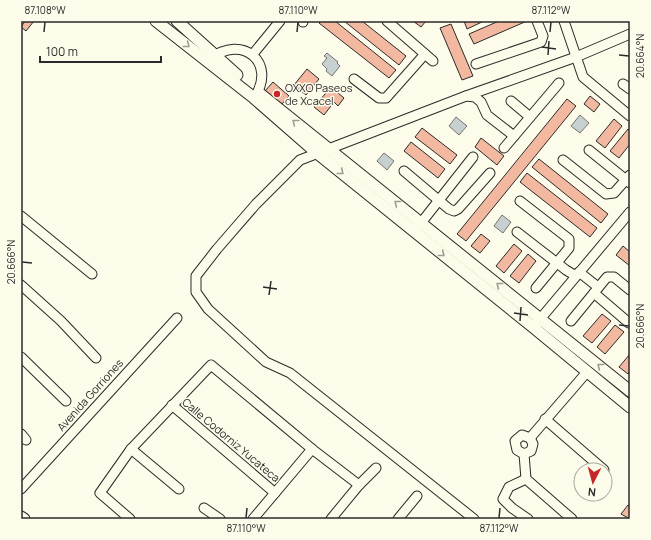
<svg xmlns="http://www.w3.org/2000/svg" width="651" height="540" viewBox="0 0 651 540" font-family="Manrope,sans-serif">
	<rect width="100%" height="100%" fill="#fdfbea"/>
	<g fill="#c7d0d0" stroke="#74746e">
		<path d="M327,53L338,62L337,63L340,66L332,76L326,71L327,69L322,64L327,58L324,56Z"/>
		<path d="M580,115L589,123L580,133L571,126Z"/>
		<path d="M456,117L467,126L459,135L449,126Z"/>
		<path d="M384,153L394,161L387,170L377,161Z"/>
		<path d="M502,215L511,222L503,233L494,226Z"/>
	</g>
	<g fill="#f2b8a0" stroke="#2b2b2b">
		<path d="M25,21H34L26,31L21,27Z"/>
		<path d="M321,21H335L396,70L389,78L319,23Z"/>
		<path d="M344,21H362L406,56L399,65Z"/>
		<path d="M413,21H426L421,27Z"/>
		<path d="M464,21H484L467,29Z"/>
		<path d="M499,21H527L474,44L469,34Z"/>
		<path d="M451,24L473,76L462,80L440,28Z"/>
		<path d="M307,69L319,79L306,95L294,85Z"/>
		<path d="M273,82L289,96L281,105L264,92Z"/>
		<path d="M331,87L344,98L338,106L334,102L324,115L314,107Z"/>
		<path d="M590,96L600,104L594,112L584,104Z"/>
		<path d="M567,99L576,106L466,241L457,234Z"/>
		<path d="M614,119L622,126L605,148L596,141Z"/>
		<path d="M422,128L457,155L450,164L415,137Z"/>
		<path d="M628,129L630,131V144L619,158L610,151Z"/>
		<path d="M481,138L504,156L497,165L475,147Z"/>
		<path d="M411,142L445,169L438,178L404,151Z"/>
		<path d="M539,159L608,214L601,223L532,167Z"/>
		<path d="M527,173L597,228L590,237L520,182Z"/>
		<path d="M481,234L490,241L480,253L471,246Z"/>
		<path d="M514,244L522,251L504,273L496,266Z"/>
		<path d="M623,246L630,252V266L616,255Z"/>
		<path d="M528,254L536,261L519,283L510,276Z"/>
		<path d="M602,314L611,321L592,343L583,336Z"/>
		<path d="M615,325L624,332L605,354L597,347Z"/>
		<path d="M630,354V371L628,374L619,367Z"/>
		<path d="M628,505L630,507V519L621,514Z"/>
	</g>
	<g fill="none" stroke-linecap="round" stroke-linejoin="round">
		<defs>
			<g id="minor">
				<path d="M387,21L433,61"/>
				<path d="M564,21L583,77L630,116"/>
				<path d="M303,22V21"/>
				<path d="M253,54L280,21"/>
				<path d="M210,59C242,33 278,63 254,98"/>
				<path d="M476,64L541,42L543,36L537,21"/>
				<path d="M354,79L379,98H386L425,54"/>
				<path d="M623,84L630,89"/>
				<path d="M466,96L475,97L481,102L487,115L514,136"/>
				<path d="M511,101L530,117"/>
				<path d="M504,148L559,83"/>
				<path d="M589,150L630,183"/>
				<path d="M563,160L606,194L614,193L630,175"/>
				<path d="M404,171L449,209L454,211L458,209L490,173"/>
				<path d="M520,201L569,239V248L536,288"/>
				<path d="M21,216L92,274"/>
				<path d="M417,228L473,157"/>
				<path d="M517,232L566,270L576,276"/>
				<path d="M579,272L598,287"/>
				<path d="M21,285L61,321L96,358"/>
				<path d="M594,293L629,323"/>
				<path d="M571,321L607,277H614L630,290"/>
				<path d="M536,324L630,212"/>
				<path d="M21,357L66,401"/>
				<path d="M172,405L275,493"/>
				<path d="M545,419L604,470"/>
				<path d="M21,434L26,440"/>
				<path d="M522,435L530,438L533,444L531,451L524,454L517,450L515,441Z"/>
				<path d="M530,438L587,372"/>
				<path d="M131,449L179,489"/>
				<path d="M524,454L526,479L572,519"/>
				<path d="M526,479L509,487L503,499L512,508L528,519"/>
				<path d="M21,489L177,318"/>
				<path d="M204,508L220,519"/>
				<path d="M130,519L100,493L131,449L211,365L312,449L359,485"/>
				<path d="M253,519L312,449"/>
				<path d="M331,519L359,485L376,468"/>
				<path d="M398,519L417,496"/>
				<path d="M474,519L290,373L266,362L208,309L196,292V276L217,249L256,204L300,160L466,96L576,57L630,34"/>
			</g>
			<g id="major">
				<path d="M156,21L254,98L317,153L533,327L630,407"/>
				<path d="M177,21L237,75"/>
				<path d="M259,93L630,391"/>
				<path d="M21,517L24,519"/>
			</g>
		</defs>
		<use href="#minor" stroke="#2b2b2b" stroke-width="11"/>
		<use href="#major" stroke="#2b2b2b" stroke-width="13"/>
		<use href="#minor" stroke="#fdfbea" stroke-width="9"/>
		<use href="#major" stroke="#fdfbea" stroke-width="11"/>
	</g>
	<defs><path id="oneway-chevron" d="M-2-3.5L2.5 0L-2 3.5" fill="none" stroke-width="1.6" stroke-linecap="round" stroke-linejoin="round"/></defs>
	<g stroke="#9e9d94">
		<use href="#oneway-chevron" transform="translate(187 45) rotate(38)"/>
		<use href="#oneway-chevron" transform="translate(295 122) rotate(-141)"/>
		<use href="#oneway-chevron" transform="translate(341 172) rotate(39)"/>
		<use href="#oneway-chevron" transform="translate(397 203) rotate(-141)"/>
		<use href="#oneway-chevron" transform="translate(442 254) rotate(39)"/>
		<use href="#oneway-chevron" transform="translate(499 285) rotate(-141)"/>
		<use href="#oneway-chevron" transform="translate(600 366) rotate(-141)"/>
	</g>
	<path fill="none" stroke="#2b2b2b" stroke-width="1.5" d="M44,32L45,22M297,32L298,22M550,32L551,22M542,47L556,49M548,55L549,41M619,55L629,56M22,262L32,263M263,287L277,289M269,295L271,281M514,313L528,315M520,321L521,307M619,325L629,326M246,518L247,508M499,518L500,508"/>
	<circle fill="#c62828" stroke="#fdfbea" stroke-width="1.5" cx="277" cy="94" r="4"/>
	<g text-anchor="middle" stroke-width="3" stroke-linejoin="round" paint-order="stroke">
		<g font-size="11" fill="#2b2b2b" stroke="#fdfbea" text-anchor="start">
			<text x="285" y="92">OXXO Paseos<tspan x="285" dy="13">de Xcacel</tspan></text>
		</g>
		<g font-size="11" fill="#2b2b2b" stroke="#fdfbea">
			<text transform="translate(90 395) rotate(-48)" y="4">Avenida Gorriones</text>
			<text transform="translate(231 440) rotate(40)" y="4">Calle Codorniz Yucateca</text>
		</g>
	</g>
	<rect width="651" height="540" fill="none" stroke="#fdfbea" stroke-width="44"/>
	<g transform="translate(593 482) rotate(186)"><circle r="19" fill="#fdfbea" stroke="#a9a89e"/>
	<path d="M0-3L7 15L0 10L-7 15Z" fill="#c62828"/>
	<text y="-6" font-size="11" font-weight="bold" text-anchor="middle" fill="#2b2b2b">N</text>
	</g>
	<path d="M40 56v6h121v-6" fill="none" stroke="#2b2b2b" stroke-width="2"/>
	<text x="46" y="56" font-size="12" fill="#2b2b2b" stroke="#fdfbea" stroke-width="3" paint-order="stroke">100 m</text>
	<rect x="22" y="22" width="607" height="496" fill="none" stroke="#2b2b2b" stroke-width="1.5"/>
	<g font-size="10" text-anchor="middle" fill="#2b2b2b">
		<text x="45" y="14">87.108°W</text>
		<text x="298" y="14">87.110°W</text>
		<text x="551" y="14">87.112°W</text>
		<text transform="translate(640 56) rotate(-90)" y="4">20.664°N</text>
		<text transform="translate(11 262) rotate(-90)" y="4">20.666°N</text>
		<text transform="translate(640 326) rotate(-90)" y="4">20.666°N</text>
		<text x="246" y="532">87.110°W</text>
		<text x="499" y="532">87.112°W</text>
	</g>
</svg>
